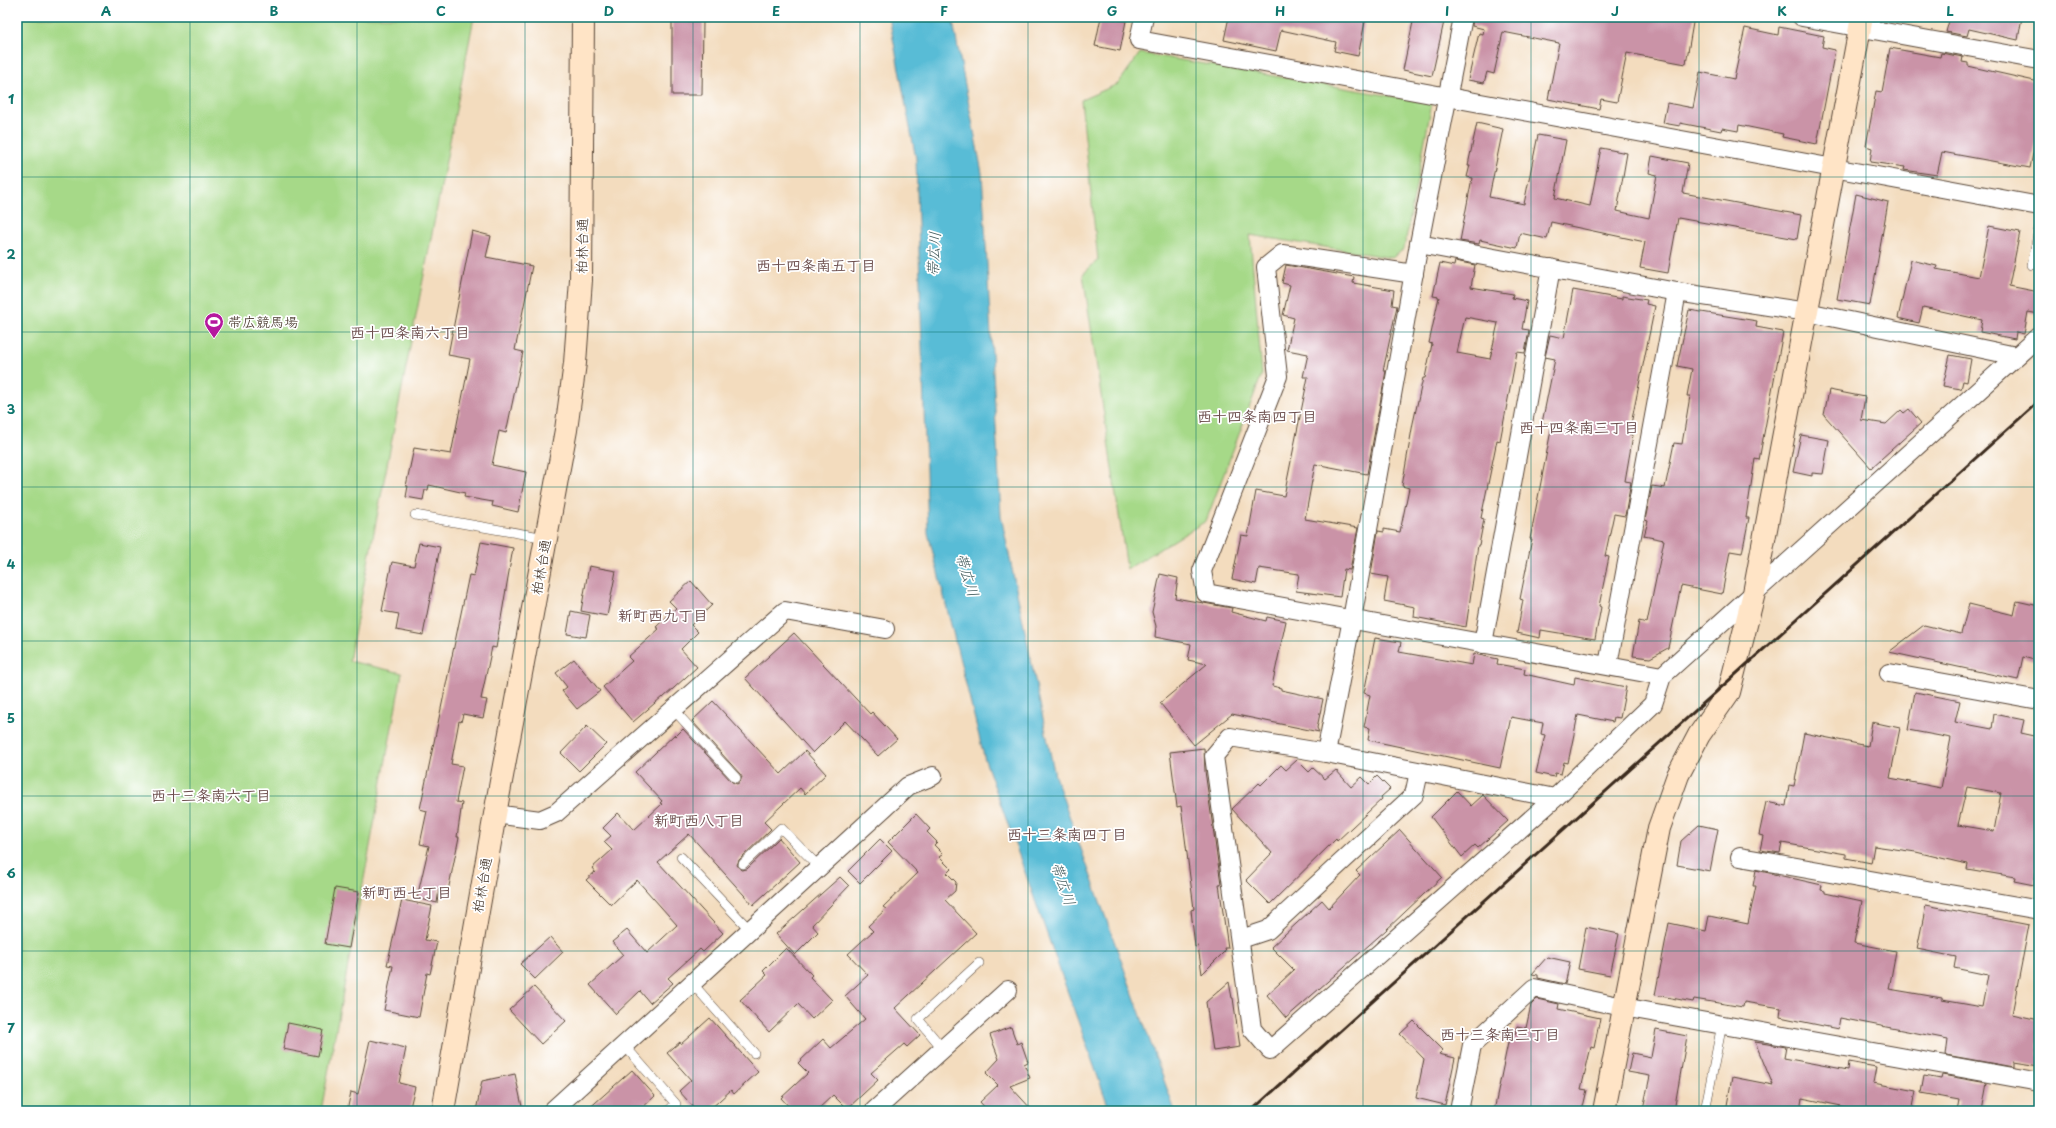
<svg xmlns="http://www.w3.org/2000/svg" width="2056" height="1128" viewBox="0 0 2056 1128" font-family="'Playpen Sans','Klee One',sans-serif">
	<rect width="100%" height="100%" fill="#fff"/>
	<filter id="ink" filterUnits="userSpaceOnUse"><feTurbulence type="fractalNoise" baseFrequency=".025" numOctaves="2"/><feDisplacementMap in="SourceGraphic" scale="8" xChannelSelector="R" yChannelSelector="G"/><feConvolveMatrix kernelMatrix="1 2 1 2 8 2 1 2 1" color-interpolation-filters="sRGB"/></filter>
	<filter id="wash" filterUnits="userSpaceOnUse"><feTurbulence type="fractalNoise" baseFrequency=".012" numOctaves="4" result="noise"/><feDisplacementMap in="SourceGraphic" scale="16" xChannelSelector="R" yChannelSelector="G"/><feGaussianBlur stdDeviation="0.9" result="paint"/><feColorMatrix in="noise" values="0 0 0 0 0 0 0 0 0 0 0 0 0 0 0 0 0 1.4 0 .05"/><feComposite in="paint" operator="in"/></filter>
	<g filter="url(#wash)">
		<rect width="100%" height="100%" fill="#f3dcbe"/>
		<g fill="#a6d988" stroke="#708253">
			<path d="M17,17H474L349,661L402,673L321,1111H17Z"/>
			<path d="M1140,53L1432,103L1404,249L1392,258L1250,235L1262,374L1206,521L1127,569L1083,274L1098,260L1081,100L1118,84Z"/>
		</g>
		<path fill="#58bcd6" stroke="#4a737a" d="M889,17H952L982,173L1001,516L1055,776L1175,1111H1110L985,760L928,533L916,159Z"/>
		<g id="blocks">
			<g fill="#ca93a7" fill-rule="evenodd">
				<path d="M1101,17L1126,21L1120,51L1095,46Z"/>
				<path d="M1229,17H1366L1358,56L1334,51L1336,42L1281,30L1276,51L1224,40Z"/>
				<path d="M1414,17H1445L1432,76L1403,70Z"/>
				<path d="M1473,17H1694L1686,64L1627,53L1617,102L1601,99L1599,109L1548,99L1559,43L1503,32L1494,74L1487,72L1484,83L1468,80L1479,33L1483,34L1484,29L1472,26Z"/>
				<path d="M1950,17H2022L2018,40L1969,29L1967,36L1946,32Z"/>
				<path d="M672,21H703L702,95H672Z"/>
				<path d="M1779,27L1824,36L1822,47L1835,50L1817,144L1782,137L1783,134L1739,125L1738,131L1722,128L1721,131L1680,123V126L1663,123L1667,103L1693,108L1700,72L1734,79L1745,28L1778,35Z"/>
				<path d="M1890,48L1940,57L1941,53L1963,57L1962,62L1968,63V66L2039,82V124L2030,168L1942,152L1937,175L1904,170L1905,167L1870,162L1872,148L1866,146L1876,91L1882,92Z"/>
				<path d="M1477,123L1503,129L1489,197L1524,204L1538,135L1566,140L1555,198L1590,206L1601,148L1627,153L1617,211L1649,218L1657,175L1649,173L1652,156L1688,163L1683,193L1801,215L1797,239L1678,218L1668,273L1640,268L1645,242L1551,222L1547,239L1520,233L1517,248L1480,240L1479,244L1460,241L1472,178L1467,177L1470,165H1468Z"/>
				<path d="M1856,194L1888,202L1870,305L1837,299Z"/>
				<path d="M1989,226L2020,232L2009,286L2039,292V314L2028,312L2024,334L2016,332L2015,339L1980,332L1982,320L1923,307L1919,323L1898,318L1911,260L1937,266L1936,269L1979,277Z"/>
				<path d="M472,231L491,236L486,257L532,266L515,350L523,352L506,433L499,431L492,465L526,472L518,512L492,506L493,502L464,497L465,493L429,485L428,490H425L423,500L406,497L408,486H406L414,448L451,454L470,359L448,355Z"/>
				<path d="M1455,261L1475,265L1471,287L1513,294L1512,298L1527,301L1522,329L1529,330L1525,353L1517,352L1500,441L1497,440L1481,518L1484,519L1479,545H1478L1466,627L1414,617L1415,607L1384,601L1388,577L1371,574L1378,531L1384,532V529L1400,532L1409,488L1402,486L1413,423L1423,378H1425L1432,344L1429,343L1439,297L1433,296L1440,263L1454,266ZM1465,317L1498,323L1490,359L1457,353Z"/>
				<path d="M1286,265L1354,277L1353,283L1394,290L1392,305L1397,306L1383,371H1386L1367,474L1315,464L1305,519L1358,528L1350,570L1344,569L1340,597L1296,591L1299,574L1259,568L1256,584L1232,579L1241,535L1248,536L1256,491L1284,496L1308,377H1303L1308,354L1287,350L1294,318L1283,315L1290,285L1282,283Z"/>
				<path d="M1573,290L1622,299V296L1647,300L1646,304L1655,306L1629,434L1633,435L1625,481L1631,482L1625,516L1614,514L1605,556L1609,557L1599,606L1601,607L1595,639L1541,630L1540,638L1517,633L1523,600L1520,599L1532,539H1530L1552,425L1542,423L1555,359L1545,357L1550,335L1564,338Z"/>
				<path d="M1689,310L1757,321L1756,327L1783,332L1759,460L1755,459L1746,518H1749L1742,553L1730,551L1722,594L1681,586L1668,648L1650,658L1633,656L1639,621L1647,623L1664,540L1644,536L1648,521L1645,520L1652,486L1665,488L1674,443L1682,444L1690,396H1687L1692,369L1677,366Z"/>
				<path d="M1950,355L1971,359L1967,382L1963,381L1961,389L1943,386Z"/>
				<path d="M1829,390L1865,397L1861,420L1886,424L1901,410L1904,413L1909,409L1921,423L1871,468L1824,415Z"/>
				<path d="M1801,435L1829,440L1823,474L1812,473V476L1793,472Z"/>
				<path d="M481,542L513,548L496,648L492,647L481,699L487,700L483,718L463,714L461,722L459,721L451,764L463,766L456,802L462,803L457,837H459L448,891L439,889L437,903L417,898L429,846L420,844L427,811L420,809L469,575L474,576Z"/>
				<path d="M419,543L440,547L423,635L396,630L399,614L382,611L392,562L414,566Z"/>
				<path d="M589,566L616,571L607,616L581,611Z"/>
				<path d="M1160,574L1178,578L1175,598L1232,608L1231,612L1266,621L1267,617L1286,621L1272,686L1281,688V690L1323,699L1317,728L1319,732L1232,714L1194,745L1160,703L1207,664L1188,660L1191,644L1155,637L1156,626L1152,612Z"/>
				<path d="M691,581L712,605L691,625L698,632L681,649L697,667L663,698L662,697L633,722L603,687L632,661L628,657L659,629L656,627L676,608L669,601Z"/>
				<path d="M2017,601L2039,606V635L2034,660L2023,657L2018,680L1889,652L1924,625L1961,634L1969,604L2014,615Z"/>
				<path d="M571,611L590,615L586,637L567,634Z"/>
				<path d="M794,633L870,714L872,712L897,739L878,756L845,721L813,753L745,678Z"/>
				<path d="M1375,638L1401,642L1399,652L1472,665L1474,654L1498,659L1497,664L1525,669L1524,674L1574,685L1575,677L1626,687L1620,718L1614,717L1613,722L1578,715L1568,763L1564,762L1561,774L1555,773L1554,777L1536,773L1545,735L1541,734L1543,723L1511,717L1500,768L1368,740L1370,728L1364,727L1370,695L1364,693Z"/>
				<path d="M574,659L600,691L577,709L562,691L567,687L556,673Z"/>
				<path d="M1915,692L1960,701L1955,722L1992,729L1994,714L2024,720L2021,733L2039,737V858L2034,885L2014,881L2015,877L1967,869L1968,864L1958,862L1916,852L1874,846L1871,863L1846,858V854L1782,843L1780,853L1760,850L1763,836L1759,835L1766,802L1786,806L1789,785L1794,786L1804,733L1868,746L1872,722L1900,728L1890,778L1941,788L1951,738L1908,730ZM1967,787L2001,793L1994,831L1958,825Z"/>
				<path d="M713,701L781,774L805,751L826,774L805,794L800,788L764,822L771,829L739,860L737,865L741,870L747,869L779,838L800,862L753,905L689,834L658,862L723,933L703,952L700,949L668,978L673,983L650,1003L640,991L616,1014L590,985L623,955L612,942L627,930L647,953L677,925L637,880L611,905L586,880L595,872L592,868L612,850L604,842L611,836L603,828L618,813L634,830L662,804L660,803L662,801L635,772L675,734L676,736L683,729L732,782L737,784L740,782L742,777L740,774L692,721Z"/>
				<path d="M587,726L606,744L579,771L561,753Z"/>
				<path d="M1204,748L1205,771L1221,884H1219L1228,948H1224L1225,951L1202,974L1198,946L1195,947L1191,910L1194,909L1181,806L1177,807L1170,752Z"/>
				<path d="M1297,760L1309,772L1313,768L1325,779L1336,770L1351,787L1362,777L1369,784L1377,776L1390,789L1381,797L1382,799L1337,841L1336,839L1270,904L1246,880L1272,853L1232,809L1259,783L1261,785L1281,765L1286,770Z"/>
				<path d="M1457,791L1471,806L1483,795L1508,821L1478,848L1475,845L1462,857L1431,817Z"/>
				<path d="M916,814L930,829L927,832L937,842L934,845L943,854L939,857L951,869L947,873L956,882L955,891L945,900L976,933L895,1008L920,1035L907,1047L904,1044L871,1073L878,1080L847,1109L833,1095L816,1111H793L781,1098L808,1073L798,1063L823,1039L831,1048L865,1019L845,996L868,975L848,954L873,931L868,926L886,909L883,907L918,873L888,842Z"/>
				<path d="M1699,825L1718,829L1710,871L1677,865L1681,841Z"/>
				<path d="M1400,830L1442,877L1386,930L1286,1018L1267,995L1294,970L1271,947L1322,900L1329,908L1360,875L1356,871Z"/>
				<path d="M880,839L892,851L860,883L848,871Z"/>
				<path d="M1756,870L1822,885L1821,890L1825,891V893L1862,901L1854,943L1896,951L1889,989L1942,998V1000L1982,1007L1988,975L1954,968L1956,957L1917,949L1926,905L2029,925L2012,1014L2039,1020V1066L2013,1062V1067L1946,1055L1948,1039L1840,1018L1838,1029L1780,1017L1781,1008L1744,1002L1743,1007L1694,999L1693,1002L1655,995L1669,923L1706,931L1709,916L1748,924L1756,886H1753Z"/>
				<path d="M840,877L849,886L812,925L818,932L795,955L776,934Z"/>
				<path d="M335,888L359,892L349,948L325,944Z"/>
				<path d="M402,900L432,906L425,940L437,942L430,974L427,973L419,1017L384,1010L393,966L387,965Z"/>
				<path d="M1586,927L1619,934L1610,975L1578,969Z"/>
				<path d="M550,937L563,952L535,979L520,964Z"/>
				<path d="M786,948L812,975L810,977L832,1000L812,1019L798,1004L769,1032L740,1000L767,975L763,971Z"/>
				<path d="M1547,957L1570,962L1565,984L1538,978V975L1532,974Z"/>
				<path d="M1229,982L1232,998H1233L1240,1047L1213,1051L1206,1002Z"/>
				<path d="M534,987L566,1021L541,1044L509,1010Z"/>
				<path d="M1537,999L1559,1004L1558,1009L1600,1018L1594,1048L1591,1047L1581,1089L1587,1090L1582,1111H1494L1510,1033L1515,1034L1517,1026L1526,1028L1531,1005Z"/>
				<path d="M710,1018L758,1072L734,1094L731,1090L708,1111H697L679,1091L691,1080L667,1053L680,1042L681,1044Z"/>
				<path d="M1414,1021L1443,1050L1439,1054L1455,1058L1445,1105L1416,1098L1424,1059L1400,1034Z"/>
				<path d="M288,1023L323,1030L318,1056L283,1049Z"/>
				<path d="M1011,1027L1017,1044L1021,1042L1028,1062L1024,1064L1030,1078L1010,1086L1033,1111H988L980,1102L998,1085L986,1073L999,1059L990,1035Z"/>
				<path d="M1656,1030L1687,1036L1674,1111L1643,1109L1650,1076L1628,1072L1632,1053L1651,1057Z"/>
				<path d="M370,1040L406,1048L399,1083L415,1087L409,1111H347L351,1092L358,1094Z"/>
				<path d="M1755,1042L1786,1047L1784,1058L1848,1070L1849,1062L1876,1067L1873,1083L1916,1091L1912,1111H1891L1868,1107L1866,1111L1802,1098L1800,1111H1726L1732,1077L1773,1085Z"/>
				<path d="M632,1070L655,1096L639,1111H586Z"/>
				<path d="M515,1074L523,1111H476L482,1081Z"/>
				<path d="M1942,1075L1987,1083L1982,1111H1957L1959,1100L1921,1093L1924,1076L1941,1079Z"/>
			</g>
		</g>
	</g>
	<g filter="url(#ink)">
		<use href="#blocks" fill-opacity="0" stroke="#574536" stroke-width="1"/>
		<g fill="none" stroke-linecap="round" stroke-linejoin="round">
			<defs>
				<g id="lane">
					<path d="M2032,265L2039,229"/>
					<path d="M415,515L546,538"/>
					<path d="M673,709L736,778"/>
					<path d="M681,857L750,930"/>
					<path d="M743,864L781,828L819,867"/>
					<path d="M692,983L754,1053"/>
					<path d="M624,1045L676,1104L668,1111"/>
					<path d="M943,1049L918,1019L979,963"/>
					<path d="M1705,1111L1722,1024"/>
				</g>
				<g id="street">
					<path d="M1144,17L1139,40L2039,206"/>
					<path d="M1802,17L2039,60"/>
					<path d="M1419,244L1677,292L1807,312L2016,356"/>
					<path d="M1414,274L1282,254L1266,267L1278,376L1202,571L1206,593L1662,676L2039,336"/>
					<path d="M1483,644L1551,268"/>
					<path d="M1608,665L1677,292"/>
					<path d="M1889,673L2039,700"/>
					<path d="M1326,753L1352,619L1419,244L1463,17"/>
					<path d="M1555,798L1326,753L1230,737L1214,756L1252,1029L1270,1050L1555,798L1653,704L1662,676"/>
					<path d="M495,814L540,820L556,813L785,611L885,629"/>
					<path d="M1740,857L2039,910"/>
					<path d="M1241,939L1268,930L1414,795L1419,772"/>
					<path d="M552,1111L908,786L933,776"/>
					<path d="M874,1111L1008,990"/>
					<path d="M1459,1111L1472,1045L1534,988L1623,1007L2039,1082"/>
				</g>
				<g id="secondary">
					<path d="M443,1111L495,814L566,430L575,363L581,280L583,17"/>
					<path d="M1604,1111L1659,828L1678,775L1699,735L1729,692L1754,593L1862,17"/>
				</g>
			</defs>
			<use href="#lane" stroke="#574536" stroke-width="10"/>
			<use href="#street" stroke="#574536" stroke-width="20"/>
			<use href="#secondary" stroke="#574536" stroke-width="24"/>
			<use href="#lane" stroke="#fff" stroke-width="9"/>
			<use href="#street" stroke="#fff" stroke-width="18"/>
			<use href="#secondary" stroke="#ffe4c6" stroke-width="22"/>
			<path stroke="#3b2a1e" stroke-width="3" d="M1251,1111L2039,401"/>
		</g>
	</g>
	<path fill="none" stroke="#0f766e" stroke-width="1" stroke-opacity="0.55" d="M190,17V1111M357,17V1111M525,17V1111M693,17V1111M860,17V1111M1028,17V1111M1196,17V1111M1363,17V1111M1531,17V1111M1699,17V1111M1866,17V1111M17,177H2039M17,332H2039M17,487H2039M17,641H2039M17,796H2039M17,951H2039"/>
	<defs>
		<symbol id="stadium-pin" viewBox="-11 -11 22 30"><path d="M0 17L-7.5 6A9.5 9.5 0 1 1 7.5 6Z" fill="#b5179e" stroke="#fff"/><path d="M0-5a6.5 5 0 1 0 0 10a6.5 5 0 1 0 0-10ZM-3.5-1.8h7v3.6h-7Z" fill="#fff"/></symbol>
	</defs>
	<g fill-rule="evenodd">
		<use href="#stadium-pin" x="203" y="311" width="22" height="30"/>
	</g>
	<g text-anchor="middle" stroke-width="3.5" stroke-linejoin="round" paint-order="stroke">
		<g font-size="14" fill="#3b2a1e" stroke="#fff">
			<text transform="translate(582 246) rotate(-89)" y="5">柏林台通</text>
			<text transform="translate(541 567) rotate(-80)" y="5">柏林台通</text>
			<text transform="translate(482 885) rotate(-80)" y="5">柏林台通</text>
		</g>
		<g font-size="14" fill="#3b2a1e" stroke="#fff" text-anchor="start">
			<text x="228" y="327">帯広競馬場</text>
		</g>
		<g font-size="15" font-style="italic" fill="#455d5e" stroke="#fff">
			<text transform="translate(934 254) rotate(-87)" y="5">帯広川</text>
			<text transform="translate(967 575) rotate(73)" y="5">帯広川</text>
			<text transform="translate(1063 884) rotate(71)" y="5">帯広川</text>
		</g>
		<g font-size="15" font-weight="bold" fill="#6d4f4e" stroke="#fff">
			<text x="816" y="271">西十四条南五丁目</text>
			<text x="410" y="338">西十四条南六丁目</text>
			<text x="1257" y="422">西十四条南四丁目</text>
			<text x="1579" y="433">西十四条南三丁目</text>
			<text x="663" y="621">新町西九丁目</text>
			<text x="211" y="801">西十三条南六丁目</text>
			<text x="699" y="826">新町西八丁目</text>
			<text x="1067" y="840">西十三条南四丁目</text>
			<text x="407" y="898">新町西七丁目</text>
			<text x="1500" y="1040">西十三条南三丁目</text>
		</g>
	</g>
	<rect width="2056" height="1128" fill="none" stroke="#fff" stroke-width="44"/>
	<rect x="22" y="22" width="2012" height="1084" fill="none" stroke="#0f766e" stroke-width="1.5"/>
	<g font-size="13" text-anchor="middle" font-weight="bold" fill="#0f766e">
		<text x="106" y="16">A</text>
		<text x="274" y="16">B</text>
		<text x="441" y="16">C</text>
		<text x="609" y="16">D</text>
		<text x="776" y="16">E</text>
		<text x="944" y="16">F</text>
		<text x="1112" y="16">G</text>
		<text x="1280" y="16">H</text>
		<text x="1447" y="16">I</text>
		<text x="1615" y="16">J</text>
		<text x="1782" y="16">K</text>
		<text x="1950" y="16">L</text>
		<text x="11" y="104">1</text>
		<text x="11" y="259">2</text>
		<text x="11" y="414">3</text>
		<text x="11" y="569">4</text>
		<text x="11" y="723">5</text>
		<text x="11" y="878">6</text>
		<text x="11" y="1033">7</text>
	</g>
</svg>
